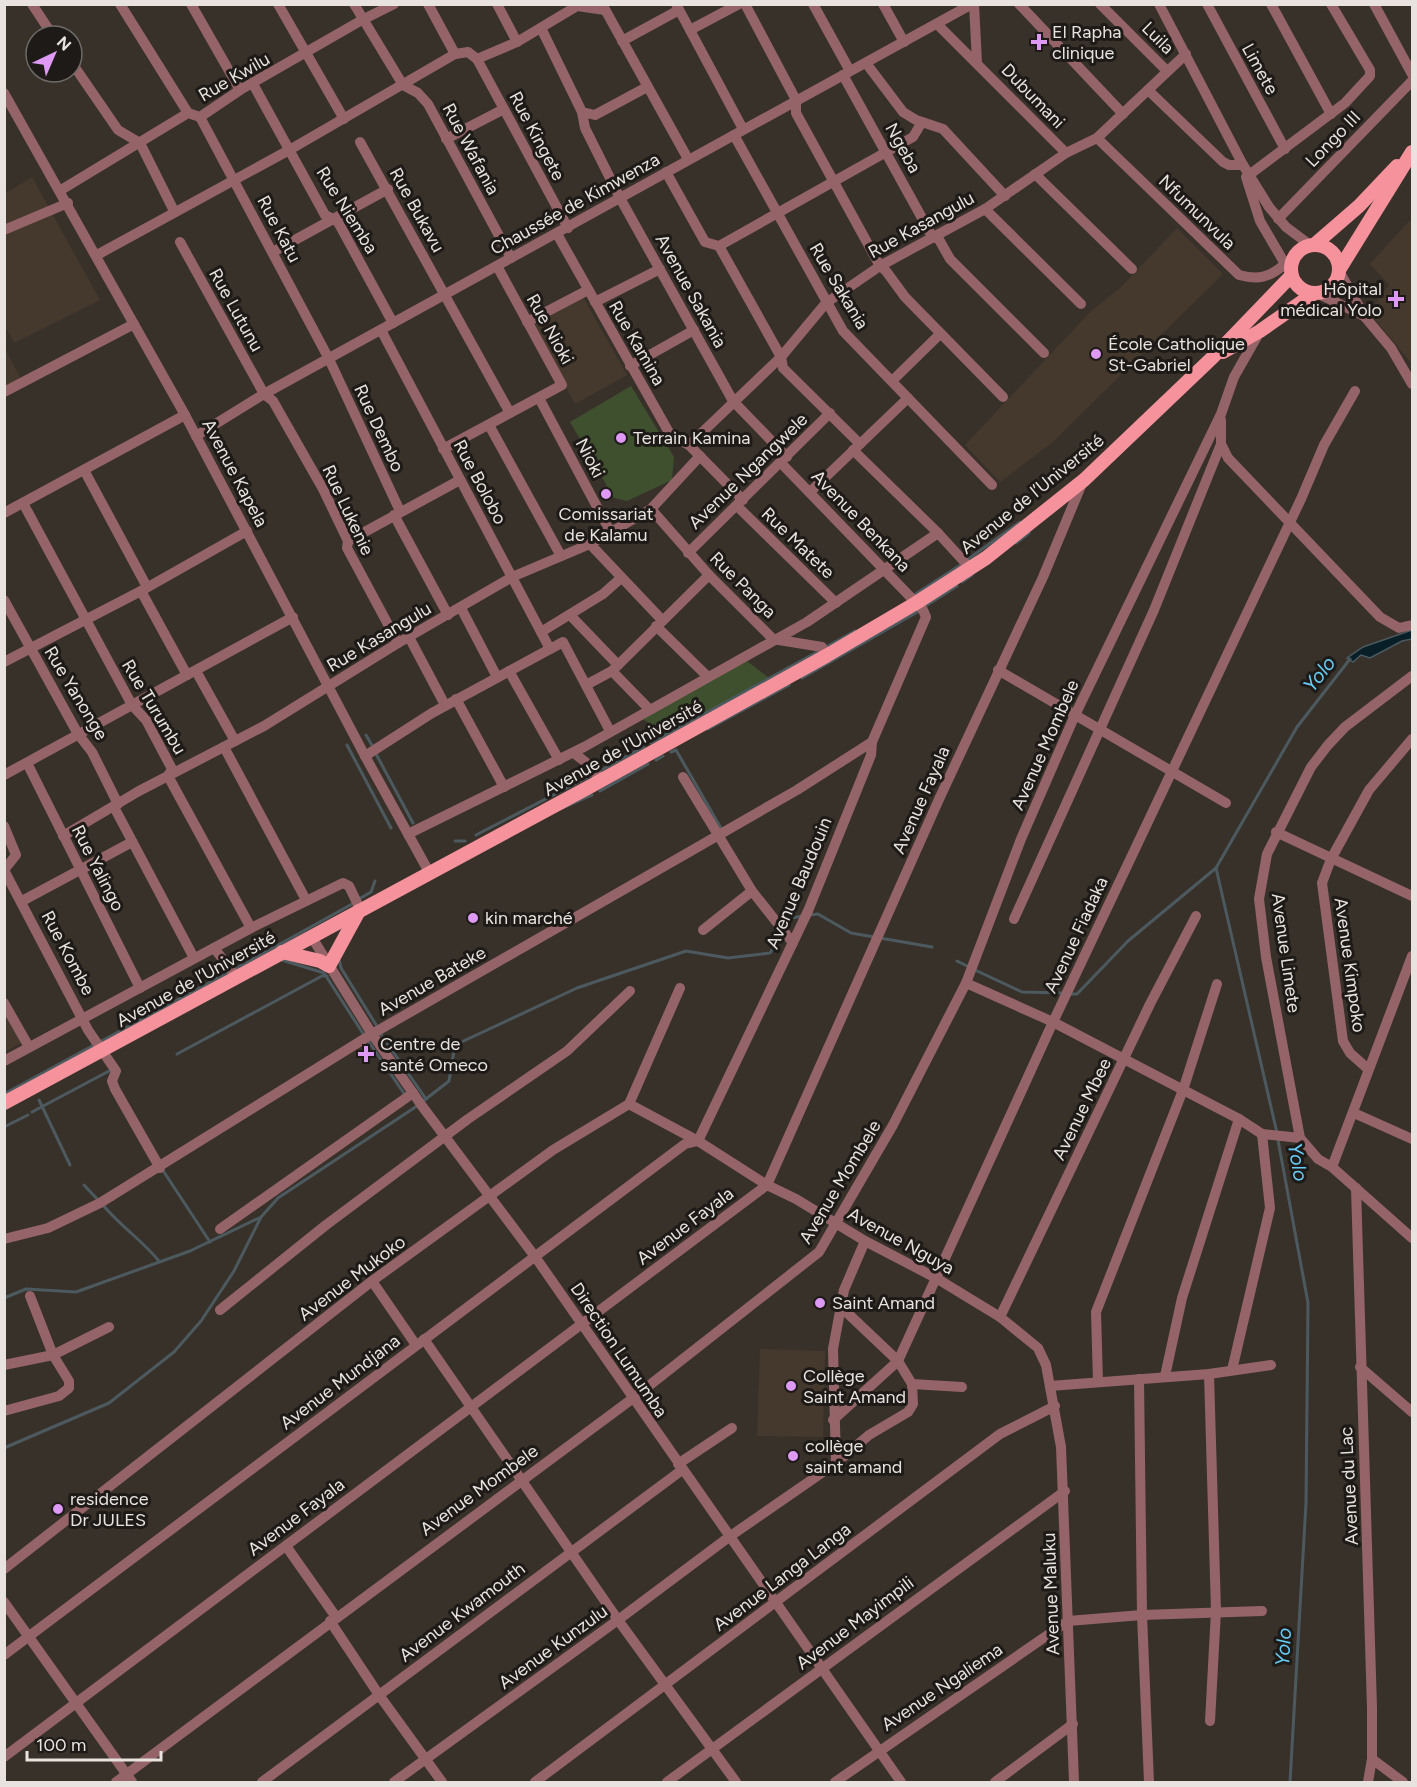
<svg xmlns="http://www.w3.org/2000/svg" width="1417" height="1787" viewBox="0 0 1417 1787" font-family="Figtree,sans-serif">
	<rect width="100%" height="100%" fill="#38312a"/>
	<g fill="#45392d">
		<path d="M32,177L100,300L14,343L5,326L4,194Z"/>
		<path d="M1412,218V364L1369,312L1389,285L1370,264Z"/>
		<path d="M1177,228L1223,274L1053,442L1000,482L965,445L1090,312L1121,287Z"/>
		<path d="M583,297L627,375L575,404L531,326Z"/>
		<path d="M4,347L23,383L4,392Z"/>
		<path d="M4,1012L21,1043L5,1052H4Z"/>
		<path d="M760,1349L825,1351L823,1437L757,1436Z"/>
	</g>
	<g fill="#3e502d">
		<path d="M631,386L674,457L672,480L627,501L614,498L570,422Z"/>
		<path d="M747,661L769,678L666,734L641,718Z"/>
	</g>
	<path fill="#091f28" stroke="#4c5a5f" stroke-width="1.5" d="M1412,630V639L1402,641L1370,658L1361,655L1353,662L1347,658L1363,647Z"/>
	<g fill="none" stroke-linecap="round" stroke-linejoin="round">
		<g stroke="#4c5a5f" stroke-width="3">
			<path d="M1016,543L1029,533"/>
			<path d="M967,560L1020,522"/>
			<path d="M962,582L972,575"/>
			<path d="M914,595L962,564"/>
			<path d="M924,607L957,586"/>
			<path d="M826,647L855,631"/>
			<path d="M802,678L919,611"/>
			<path d="M708,729L789,685"/>
			<path d="M366,735L373,747"/>
			<path d="M651,743L819,651"/>
			<path d="M347,745L391,828"/>
			<path d="M375,752L413,823"/>
			<path d="M671,752L676,750L722,830"/>
			<path d="M656,760L663,756"/>
			<path d="M598,772L644,747"/>
			<path d="M600,791L648,764"/>
			<path d="M558,810L592,795"/>
			<path d="M476,835L594,774"/>
			<path d="M455,841H465"/>
			<path d="M359,899L371,892L375,881"/>
			<path d="M810,915L818,914L851,933L932,947"/>
			<path d="M785,928L791,918L803,916"/>
			<path d="M339,959L341,968L378,1028"/>
			<path d="M282,960L324,973L364,1035"/>
			<path d="M957,961L969,967"/>
			<path d="M235,969L354,903"/>
			<path d="M975,970L1022,992L1062,993"/>
			<path d="M1069,994H1077L1128,941L1216,868"/>
			<path d="M380,1033L426,1099"/>
			<path d="M369,1042L405,1095"/>
			<path d="M98,1043L229,972"/>
			<path d="M177,1054L322,976H327"/>
			<path d="M4,1094L94,1045"/>
			<path d="M39,1100L70,1165"/>
			<path d="M422,1102L449,1081L455,1045L577,988L686,951L728,958L770,953L782,933"/>
			<path d="M32,1112L109,1071"/>
			<path d="M4,1127L28,1115"/>
			<path d="M1277,1133L1216,868L1297,727L1350,659"/>
			<path d="M1278,1140L1308,1303L1306,1503L1290,1782"/>
			<path d="M162,1169L210,1242"/>
			<path d="M84,1185L99,1201"/>
			<path d="M103,1205C120,1226 142,1240 159,1261"/>
			<path d="M4,1298L26,1289L76,1292L190,1251L259,1218"/>
			<path d="M4,1448L109,1403L174,1352L201,1321L234,1271L261,1217L278,1198L417,1106"/>
		</g>
		<g stroke="#956468" stroke-width="10">
			<path d="M32,4L53,36"/>
			<path d="M120,4L188,113"/>
			<path d="M191,4L240,90"/>
			<path d="M278,4L344,119"/>
			<path d="M354,4L403,85L418,93L428,104L511,258"/>
			<path d="M428,4L455,54"/>
			<path d="M497,4L517,42"/>
			<path d="M602,4L688,159"/>
			<path d="M676,4L743,129"/>
			<path d="M745,4L796,100V113L880,266L886,271L905,297L1003,397"/>
			<path d="M813,4L850,71"/>
			<path d="M883,4L904,42"/>
			<path d="M974,4L977,63"/>
			<path d="M1019,4L1123,114"/>
			<path d="M1100,4L1167,71"/>
			<path d="M1159,4L1243,165L1269,207L1286,227L1310,245"/>
			<path d="M1207,4L1285,149"/>
			<path d="M1271,4L1331,114"/>
			<path d="M1374,4L1412,74"/>
			<path d="M937,24L1066,153"/>
			<path d="M541,28L582,112L595,115L647,87"/>
			<path d="M690,30L739,4"/>
			<path d="M622,41L679,10"/>
			<path d="M477,59L568,228"/>
			<path d="M72,63L118,130L140,143L174,211"/>
			<path d="M866,63L903,112L916,120L943,129L1005,196"/>
			<path d="M843,75L933,238"/>
			<path d="M253,84L325,215L338,222L393,323"/>
			<path d="M1148,90L1223,162L1229,165H1243"/>
			<path d="M4,93L185,415L365,756L429,872"/>
			<path d="M582,112L585,128L620,198L733,401L787,457"/>
			<path d="M200,117L329,359L400,511"/>
			<path d="M734,135L843,331L992,485"/>
			<path d="M1097,138L1239,275C1258,280 1269,278 1285,264"/>
			<path d="M446,139L504,109"/>
			<path d="M360,142L510,413"/>
			<path d="M666,172L705,242L719,246L913,137L922,122"/>
			<path d="M1035,174L1132,269"/>
			<path d="M1249,175L1345,103L1370,76V70L1331,4"/>
			<path d="M1246,177L1260,221L1288,269"/>
			<path d="M61,190L188,113L200,117L240,90L362,20L394,4"/>
			<path d="M985,209L1081,304"/>
			<path d="M1278,219L1412,81"/>
			<path d="M4,230L68,203"/>
			<path d="M557,234L671,436L689,445L743,500"/>
			<path d="M937,236L950,259L1044,353"/>
			<path d="M180,242L264,394L273,401L323,489L348,541L347,548L398,643"/>
			<path d="M719,246L781,357L783,368L860,444"/>
			<path d="M273,252L388,189"/>
			<path d="M97,255L291,149L455,54L468,52L477,59L517,42L577,6L605,10"/>
			<path d="M1339,271L1365,317L1391,348L1412,384"/>
			<path d="M1319,294L1364,316"/>
			<path d="M595,302L660,269"/>
			<path d="M527,322L588,290"/>
			<path d="M381,330L550,649"/>
			<path d="M630,366L694,330"/>
			<path d="M892,381L940,334"/>
			<path d="M4,392L134,324"/>
			<path d="M539,398L611,533"/>
			<path d="M1221,420V444L1228,458L1380,617L1399,628L1412,625"/>
			<path d="M489,425L561,556"/>
			<path d="M196,436L264,394L972,4"/>
			<path d="M689,445L781,357L826,303L880,266L985,209L1066,153L1097,138L1186,54"/>
			<path d="M443,449L562,385L497,266"/>
			<path d="M84,470L147,587"/>
			<path d="M810,492L908,398"/>
			<path d="M23,503L132,705L146,720L172,769L168,776L251,928"/>
			<path d="M737,506L836,603"/>
			<path d="M651,509L709,575L773,639L822,647L826,656"/>
			<path d="M4,513L185,415"/>
			<path d="M394,515L448,615"/>
			<path d="M938,533L970,568"/>
			<path d="M348,541L460,480"/>
			<path d="M590,544L662,620"/>
			<path d="M688,553L830,413"/>
			<path d="M141,591L187,675"/>
			<path d="M4,600L78,734L92,752L118,804"/>
			<path d="M461,608L497,677"/>
			<path d="M570,615L618,665"/>
			<path d="M656,626L707,676"/>
			<path d="M541,632L603,594L621,578"/>
			<path d="M409,637L445,705"/>
			<path d="M4,662L141,591L247,531"/>
			<path d="M998,670L1226,803"/>
			<path d="M196,671L235,741"/>
			<path d="M509,671L559,760"/>
			<path d="M612,671L649,709"/>
			<path d="M1412,676L1345,727L1328,745L1311,767L1267,854L1259,899L1266,957L1300,1138L1318,1159L1332,1167L1412,1238"/>
			<path d="M586,685L612,671L709,575"/>
			<path d="M456,699L504,787"/>
			<path d="M224,747L306,900"/>
			<path d="M574,753L594,769L600,781"/>
			<path d="M365,756L432,713L563,642L610,731"/>
			<path d="M27,763L140,988"/>
			<path d="M4,775L293,617"/>
			<path d="M683,777L752,891L793,943"/>
			<path d="M114,807L194,958"/>
			<path d="M4,826L16,855L4,870"/>
			<path d="M1276,832L1412,896"/>
			<path d="M408,834L584,747L807,622L938,533L853,450"/>
			<path d="M63,836L139,791L264,726L398,643L512,577L590,544L651,509L700,456"/>
			<path d="M4,870L88,1030L116,1071L112,1081L115,1089L160,1168"/>
			<path d="M22,901L132,842"/>
			<path d="M1014,919L1154,610L1221,444"/>
			<path d="M703,930L752,891"/>
			<path d="M311,936L372,1034L422,1106L536,1258L901,1782"/>
			<path d="M214,948L236,976"/>
			<path d="M966,983L1053,1022L1239,1119L1262,1134L1300,1138"/>
			<path d="M4,1003L29,1047"/>
			<path d="M4,1061L251,928L343,883L349,886L360,909"/>
			<path d="M1368,1069L1350,1053L1343,1041L1322,883L1331,859L1369,790L1412,739"/>
			<path d="M629,1104L698,1141L767,1185L796,1199L865,1241L936,1278L1000,1317L1038,1348L1046,1365L1061,1447L1074,1782"/>
			<path d="M1354,1113L1412,1139"/>
			<path d="M1332,1167L1412,956"/>
			<path d="M1356,1188L1372,1708V1759L1368,1782"/>
			<path d="M220,1229L413,1093"/>
			<path d="M4,1239L48,1228L100,1203L372,1034L797,790L872,742"/>
			<path d="M372,1281L416,1345"/>
			<path d="M220,1310L326,1225L468,1119L567,1051L630,991"/>
			<path d="M1000,1317L1150,1004L1196,916"/>
			<path d="M424,1339L618,1620L736,1782"/>
			<path d="M4,1365L53,1355L109,1327"/>
			<path d="M1360,1367L1412,1412"/>
			<path d="M1232,1370L1270,1208L1262,1134"/>
			<path d="M1209,1374L1216,1611L1210,1721"/>
			<path d="M1165,1376L1182,1298L1239,1119"/>
			<path d="M1139,1379L1142,1615L1149,1782"/>
			<path d="M1098,1382L1096,1312L1183,1090L1217,984"/>
			<path d="M912,1384L962,1387"/>
			<path d="M1050,1386L1209,1374L1271,1365"/>
			<path d="M4,1411L59,1396L69,1388V1381L53,1355L30,1296"/>
			<path d="M833,1420L898,1361L1053,1022L1301,499L1324,445L1355,391"/>
			<path d="M836,1463L833,1349L844,1290L865,1241"/>
			<path d="M678,1464L732,1428"/>
			<path d="M286,1546L336,1617"/>
			<path d="M4,1569L372,1281L553,1150L629,1104L680,988"/>
			<path d="M4,1602L132,1782"/>
			<path d="M330,1621L379,1695L442,1782"/>
			<path d="M4,1655L685,1144L698,1141L808,911L871,755L872,742L926,617L923,610L781,463"/>
			<path d="M4,1757L767,1185L940,797L1043,577L1083,481"/>
			<path d="M1372,1759L1403,1782"/>
			<path d="M116,1782L632,1399L819,1252L893,1125L966,983L1021,839L1075,715L1221,414L1234,377L1259,333"/>
			<path d="M262,1782L682,1470"/>
			<path d="M394,1782L618,1620L729,1537L836,1463L869,1435L908,1412L913,1404L912,1384L898,1361L840,1306"/>
			<path d="M535,1782L1000,1434L1055,1406"/>
			<path d="M667,1782L1065,1491"/>
			<path d="M835,1782L1068,1621L1142,1615L1262,1611"/>
			<path d="M995,1782L1073,1724"/>
		</g>
		<g stroke="#f5929b" stroke-width="14">
			<circle cx="1315" cy="269" r="24"/>
			<path d="M1314,245L1359,206L1397,166"/>
			<path d="M1339,270L1412,152"/>
			<path d="M1223,352L1260,331L1313,294"/>
			<path d="M282,952L320,961L329,966L359,911"/>
			<path d="M4,1103L591,786L826,656L916,603L986,558L1084,480L1213,357L1291,276"/>
		</g>
	</g>
	<g fill="#dd99f3" stroke="#1d1a17" stroke-width="2">
		<path d="M1036 33h6v6h6v6h-6v6h-6v-6h-6v-6h6z"/>
		<path d="M1393 290h6v6h6v6h-6v6h-6v-6h-6v-6h6z"/>
		<circle cx="1096" cy="354" r="6"/>
		<circle cx="621" cy="438" r="6"/>
		<circle cx="606" cy="494" r="6"/>
		<circle cx="473" cy="918" r="6"/>
		<path d="M363 1045h6v6h6v6h-6v6h-6v-6h-6v-6h6z"/>
		<circle cx="820" cy="1303" r="6"/>
		<circle cx="791" cy="1386" r="6"/>
		<circle cx="793" cy="1456" r="6"/>
		<circle cx="58" cy="1509" r="6"/>
	</g>
	<g text-anchor="middle" stroke-width="6" stroke-linejoin="round" paint-order="stroke">
		<g font-size="18" fill="#e8e3df" stroke="#1d1a17" text-anchor="start">
			<text x="1052" y="38">El Rapha<tspan x="1052" dy="21">clinique</tspan></text>
			<text x="1382" y="295" text-anchor="end">Hôpital<tspan x="1382" dy="21">médical Yolo</tspan></text>
			<text x="1108" y="350">École Catholique<tspan x="1108" dy="21">St-Gabriel</tspan></text>
			<text x="633" y="444">Terrain Kamina</text>
			<text x="606" y="520" text-anchor="middle">Comissariat<tspan x="606" dy="21">de Kalamu</tspan></text>
			<text x="485" y="924">kin marché</text>
			<text x="380" y="1050">Centre de<tspan x="380" dy="21">santé Omeco</tspan></text>
			<text x="832" y="1309">Saint Amand</text>
			<text x="803" y="1382">Collège<tspan x="803" dy="21">Saint Amand</tspan></text>
			<text x="805" y="1452">collège<tspan x="805" dy="21">saint amand</tspan></text>
			<text x="70" y="1505">residence<tspan x="70" dy="21">Dr JULES</tspan></text>
		</g>
		<g font-size="18" fill="#e8e3df" stroke="#1d1a17">
			<text transform="translate(1158 38) rotate(45)" y="6">Luila</text>
			<text transform="translate(1260 69) rotate(61)" y="6">Limete</text>
			<text transform="translate(234 77) rotate(-30)" y="6">Rue Kwilu</text>
			<text transform="translate(1033 96) rotate(46)" y="6">Dubumani</text>
			<text transform="translate(537 136) rotate(62)" y="6">Rue Kingete</text>
			<text transform="translate(1333 139) rotate(-46)" y="6">Longo III</text>
			<text transform="translate(903 148) rotate(61)" y="6">Ngeba</text>
			<text transform="translate(471 149) rotate(62)" y="6">Rue Wafania</text>
			<text transform="translate(575 204) rotate(-29)" y="6">Chaussée de Kimwenza</text>
			<text transform="translate(347 210) rotate(58)" y="6">Rue Niemba</text>
			<text transform="translate(417 210) rotate(61)" y="6">Rue Bukavu</text>
			<text transform="translate(1197 212) rotate(44)" y="6">Nfumunvula</text>
			<text transform="translate(921 225) rotate(-29)" y="6">Rue Kasangulu</text>
			<text transform="translate(279 229) rotate(62)" y="6">Rue Katu</text>
			<text transform="translate(839 286) rotate(59)" y="6">Rue Sakania</text>
			<text transform="translate(691 291) rotate(61)" y="6">Avenue Sakania</text>
			<text transform="translate(236 310) rotate(61)" y="6">Rue Lutunu</text>
			<text transform="translate(550 329) rotate(61)" y="6">Rue Nioki</text>
			<text transform="translate(637 343) rotate(60)" y="6">Rue Kamina</text>
			<text transform="translate(379 428) rotate(65)" y="6">Rue Dembo</text>
			<text transform="translate(590 458) rotate(62)" y="6">Nioki</text>
			<text transform="translate(748 471) rotate(-44)" y="6">Avenue Ngangwele</text>
			<text transform="translate(235 473) rotate(62)" y="6">Avenue Kapela</text>
			<text transform="translate(480 482) rotate(62)" y="6">Rue Bolobo</text>
			<text transform="translate(1032 494) rotate(-39)" y="6">Avenue de l’Université</text>
			<text transform="translate(348 510) rotate(65)" y="6">Rue Lukenie</text>
			<text transform="translate(861 521) rotate(46)" y="6">Avenue Benkana</text>
			<text transform="translate(798 543) rotate(44)" y="6">Rue Matete</text>
			<text transform="translate(743 585) rotate(45)" y="6">Rue Panga</text>
			<text transform="translate(379 637) rotate(-31)" y="6">Rue Kasangulu</text>
			<text transform="translate(76 693) rotate(59)" y="6">Rue Yanonge</text>
			<text transform="translate(154 707) rotate(59)" y="6">Rue Turumbu</text>
			<text transform="translate(1045 745) rotate(-66)" y="6">Avenue Mombele</text>
			<text transform="translate(623 748) rotate(-29)" y="6">Avenue de l’Université</text>
			<text transform="translate(921 800) rotate(-66)" y="6">Avenue Fayala</text>
			<text transform="translate(98 868) rotate(63)" y="6">Rue Yalingo</text>
			<text transform="translate(799 883) rotate(-67)" y="6">Avenue Baudouin</text>
			<text transform="translate(1076 935) rotate(-65)" y="6">Avenue Fiadaka</text>
			<text transform="translate(68 953) rotate(62)" y="6">Rue Kombe</text>
			<text transform="translate(1286 953) rotate(82)" y="6">Avenue Limete</text>
			<text transform="translate(1350 965) rotate(82)" y="6">Avenue Kimpoko</text>
			<text transform="translate(196 979) rotate(-29)" y="6">Avenue de l’Université</text>
			<text transform="translate(432 981) rotate(-30)" y="6">Avenue Bateke</text>
			<text transform="translate(1082 1109) rotate(-64)" y="6">Avenue Mbee</text>
			<text transform="translate(840 1182) rotate(-59)" y="6">Avenue Mombele</text>
			<text transform="translate(685 1226) rotate(-37)" y="6">Avenue Fayala</text>
			<text transform="translate(901 1241) rotate(29)" y="6">Avenue Nguya</text>
			<text transform="translate(352 1278) rotate(-37)" y="6">Avenue Mukoko</text>
			<text transform="translate(619 1350) rotate(56)" y="6">Direction Lumumba</text>
			<text transform="translate(340 1382) rotate(-37)" y="6">Avenue Mundjana</text>
			<text transform="translate(1349 1486) rotate(-93)" y="6">Avenue du Lac</text>
			<text transform="translate(479 1490) rotate(-36)" y="6">Avenue Mombele</text>
			<text transform="translate(296 1517) rotate(-37)" y="6">Avenue Fayala</text>
			<text transform="translate(782 1577) rotate(-37)" y="6">Avenue Langa Langa</text>
			<text transform="translate(1051 1594) rotate(-92)" y="6">Avenue Maluku</text>
			<text transform="translate(462 1612) rotate(-37)" y="6">Avenue Kwamouth</text>
			<text transform="translate(855 1623) rotate(-37)" y="6">Avenue Mayimpili</text>
			<text transform="translate(553 1647) rotate(-36)" y="6">Avenue Kunzulu</text>
			<text transform="translate(942 1687) rotate(-34)" y="6">Avenue Ngaliema</text>
		</g>
		<g font-size="20" font-style="italic" fill="#68ccf6" stroke="#1d1a17">
			<text transform="translate(1319 674) rotate(-52)" y="7">Yolo</text>
			<text transform="translate(1298 1162) rotate(80)" y="7">Yolo</text>
			<text transform="translate(1283 1647) rotate(-87)" y="7">Yolo</text>
		</g>
	</g>
	<rect width="1417" height="1787" fill="none" stroke="#e8e3df" stroke-width="12"/>
	<g transform="translate(54 54) rotate(44)"><circle r="28" fill="#1d1a17" stroke="#6e6a67" stroke-width="1.5"/>
	<path d="M0-4.5L10 22L0 15L-10 22Z" fill="#dd99f3"/>
	<text y="-9" font-size="16" font-weight="bold" text-anchor="middle" fill="#e8e3df">N</text>
	</g>
	<path d="M27 1751v9h134v-9" fill="none" stroke="#e8e3df" stroke-width="3"/>
	<text x="36" y="1751" font-size="18" fill="#e8e3df" stroke="#1d1a17" stroke-width="4.5" paint-order="stroke">100 m</text>
</svg>
